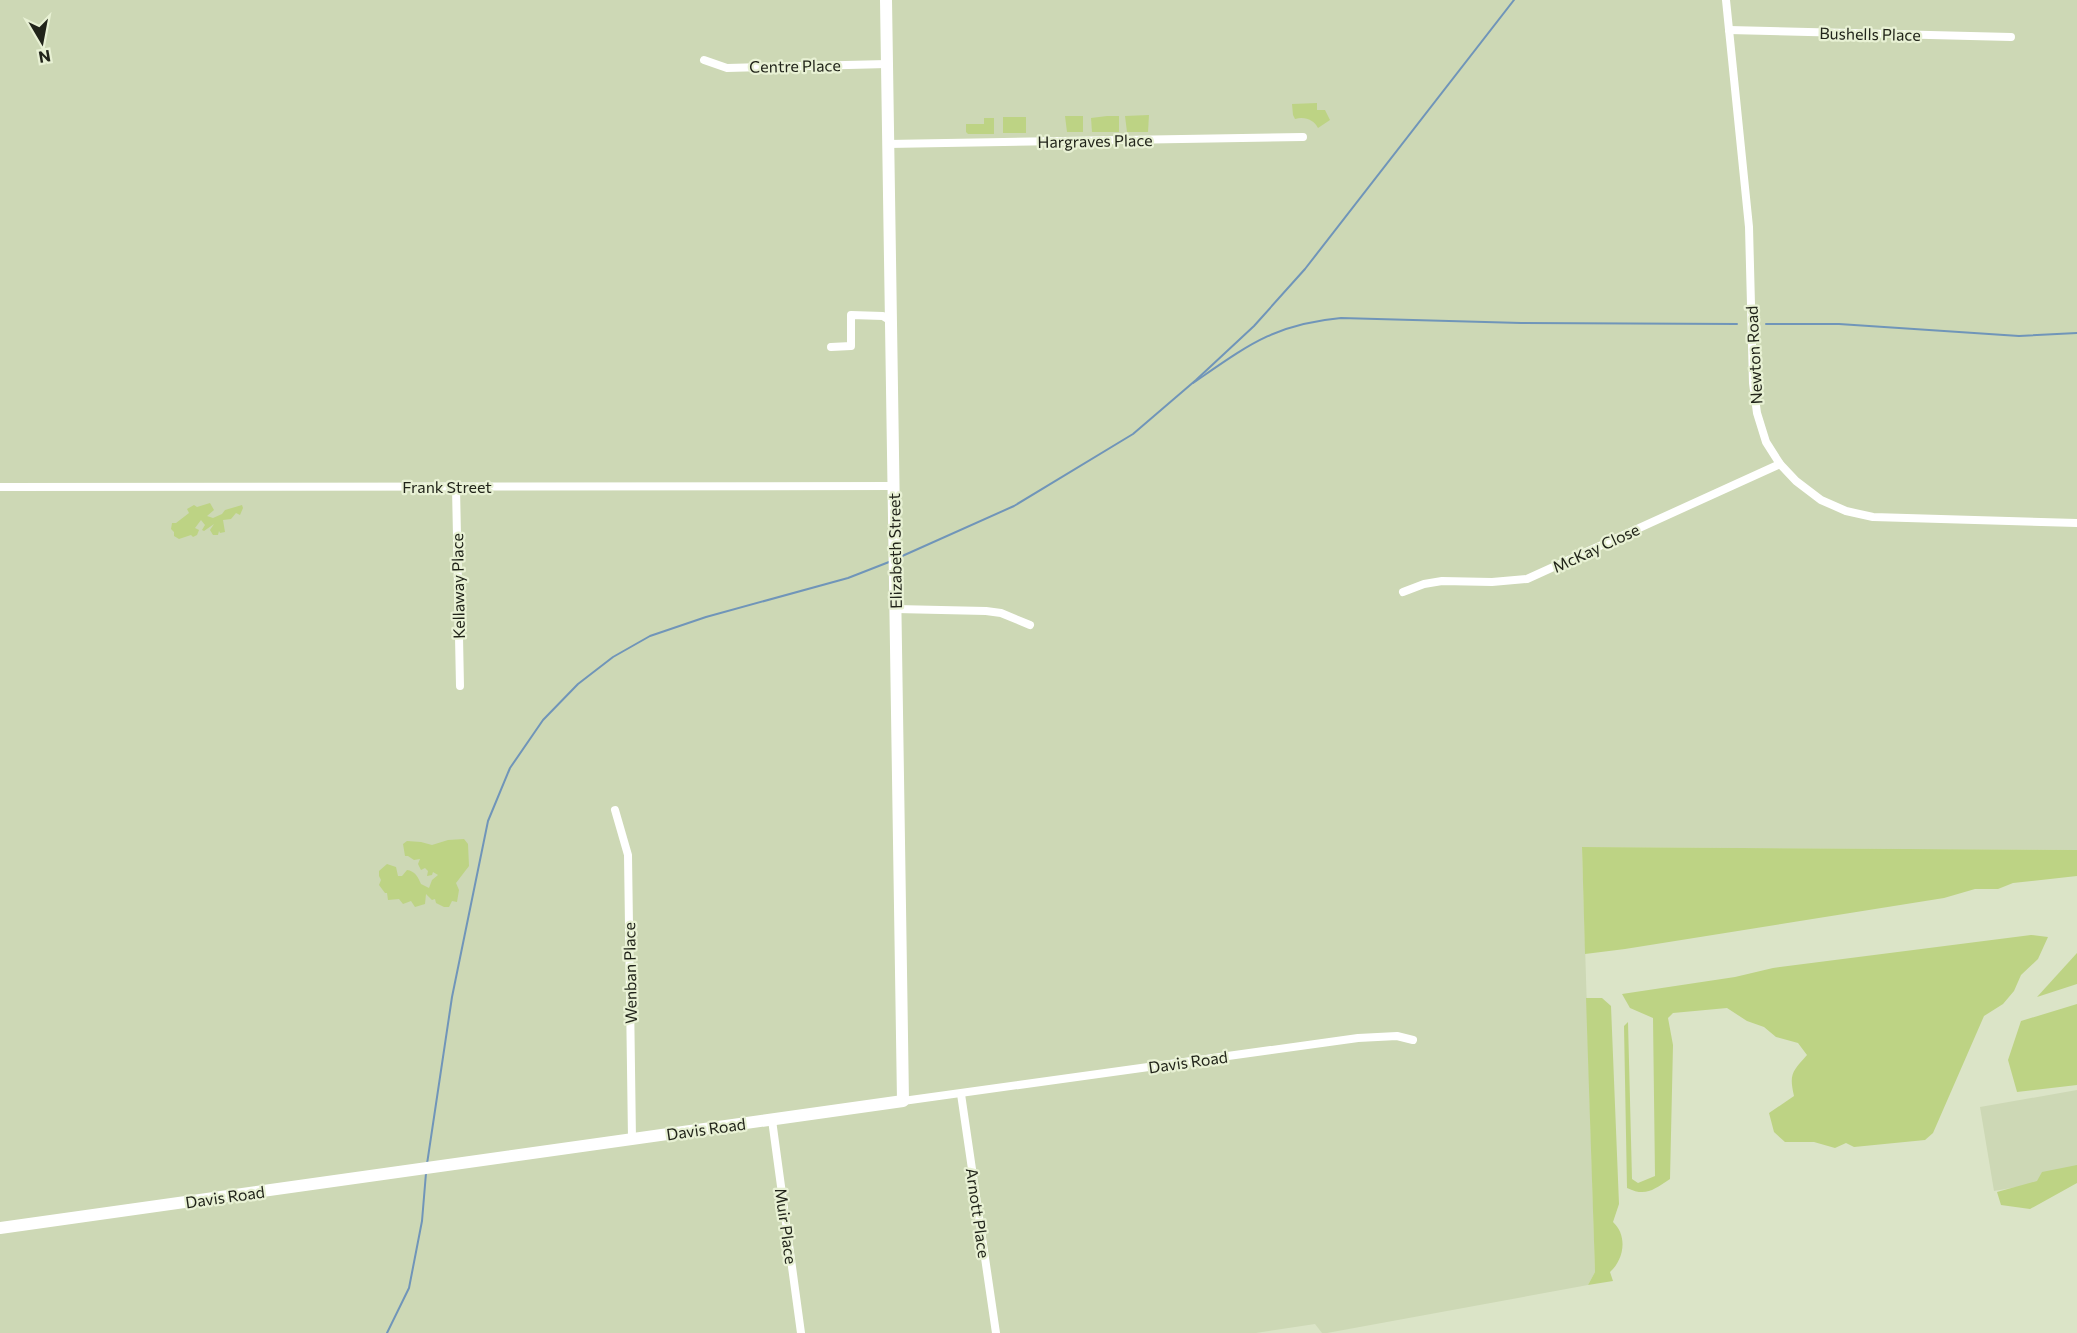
<svg xmlns="http://www.w3.org/2000/svg" width="2077" height="1333" viewBox="0 0 2077 1333" font-family="Commissioner,sans-serif">
	<rect width="100%" height="100%" fill="#dbe4c7"/>
	<g fill="#cdd8b5">
		<path d="M0,0H2077V850L1582,847L1595,1272L1588,1285L1327,1333H1322L1315,1324L1256,1333H0Z"/>
		<path d="M2077,1090V1166L2046,1182L1994,1191L1980,1107Z"/>
	</g>
	<g fill="#bdd384">
		<path d="M1317,103V110H1325L1330,120L1318,128C1314,120 1305,116 1295,119L1293,115L1292,104Z"/>
		<path d="M1149,115L1148,132H1127L1125,116Z"/>
		<path d="M1065,116H1083V132H1067Z"/>
		<path d="M1107,116H1119V132H1092L1091,118Z"/>
		<rect x="1003" y="117" width="23" height="16"/>
		<path d="M984,118H994V134H968L966,132V124H984Z"/>
		<path d="M210,503L214,510L207,516L213,518L222,514L225,510L242,505L243,508L240,515L236,513L231,519L223,520L225,532L220,533L219,531L218,535H213L210,530L214,524L204,531L202,530L205,525L201,520L195,528L199,530L197,535L193,537L191,535L179,539L174,536V532L171,529L172,523H176L189,513L187,509L194,505L197,507Z"/>
		<path d="M464,839L468,844L469,866L456,883L459,890L457,902L452,901L449,907H444L436,903L435,899L432,900L426,894L425,904L415,907L411,901L403,904L399,899L388,900L387,893H385L379,885L381,880L379,876V871L387,864L396,867L398,876H402L407,870C415,871 418,877 421,884L429,888L432,880L438,875L433,872L432,875L427,876L428,871L425,868L421,870L418,864L420,859L414,860L408,856H405L403,844L407,841L421,842L432,845L448,840Z"/>
		<path d="M1582,847L2077,850V876L2013,883L1998,889H1975L1944,898L1625,949L1585,954Z"/>
		<path d="M2031,935L2048,937L2038,959L2021,975L2014,991L2003,1004L1984,1016L1933,1133L1925,1140L1854,1147L1846,1143L1835,1148L1814,1142H1785L1774,1132L1769,1113L1794,1096C1789,1074 1792,1072 1807,1055L1798,1043L1776,1037L1764,1027L1747,1021L1727,1008L1673,1013L1668,1018L1673,1045L1670,1179C1653,1190 1646,1197 1627,1188L1624,1026L1628,1022L1632,1179L1638,1183L1655,1176L1653,1018L1630,1008L1622,994L1735,977L1773,968Z"/>
		<path d="M2077,953V984L2037,997Z"/>
		<path d="M1586,998H1602L1611,1006L1619,1204L1613,1222C1628,1236 1624,1259 1610,1272L1613,1281L1588,1285L1595,1272Z"/>
		<path d="M2077,1004V1085L2017,1092L2008,1060L2021,1021Z"/>
		<path d="M2077,1165V1183L2030,1209L2001,1205L1997,1192L2037,1181L2042,1172Z"/>
	</g>
	<g fill="none" stroke-linecap="round" stroke-linejoin="round">
		<g stroke="#7095b9" stroke-width="2">
			<path d="M1766,324H1839L2019,336L2077,333"/>
			<path d="M1193,383C1247,346 1274,324 1341,318L1521,323L1737,324"/>
			<path d="M900,557L1014,506L1133,434L1196,380L1254,326L1305,269L1514,0"/>
			<path d="M427,1164L452,997L488,821L510,768L543,720L578,684L613,657L650,636L706,617L848,578L889,562"/>
			<path d="M387,1333L409,1288L422,1221L426,1173"/>
		</g>
		<g stroke="#fff" stroke-width="8">
			<path d="M1726,0L1749,227L1753,383L1757,413L1766,442L1780,464L1796,481L1821,500L1846,511L1873,517L2077,523"/>
			<path d="M1729,30L2011,37"/>
			<path d="M704,60L727,68L887,64"/>
			<path d="M888,144L1303,137"/>
			<path d="M831,347L851,346V315L883,316L891,321"/>
			<path d="M0,487L894,486"/>
			<path d="M456,487L460,686"/>
			<path d="M1403,592L1424,584L1442,581L1492,582L1527,579L1780,464"/>
			<path d="M896,609L986,611L1001,613L1030,625"/>
			<path d="M615,810L628,855L632,1139"/>
			<path d="M961,1094L996,1333"/>
			<path d="M903,1101L1358,1038L1397,1036L1413,1040"/>
			<path d="M772,1120L801,1333"/>
		</g>
		<path stroke="#fff" stroke-width="12" d="M0,1228L903,1101L886,0"/>
	</g>
	<g text-anchor="middle" stroke-width="4.5" stroke-linejoin="round" paint-order="stroke">
		<g font-size="16" fill="#21241a" stroke="#e8f1d4">
			<text transform="translate(1870 34) rotate(1)" y="6">Bushells Place</text>
			<text transform="translate(795 66) rotate(-1)" y="6">Centre Place</text>
			<text transform="translate(1095 141) rotate(-1)" y="6">Hargraves Place</text>
			<text transform="translate(1754 355) rotate(-93)" y="6">Newton Road</text>
			<text x="447" y="493">Frank Street</text>
			<text transform="translate(1596 548) rotate(-25)" y="6">McKay Close</text>
			<text transform="translate(895 551) rotate(-91)" y="6">Elizabeth Street</text>
			<text transform="translate(458 586) rotate(-91)" y="6">Kellaway Place</text>
			<text transform="translate(630 973) rotate(-91)" y="6">Wenban Place</text>
			<text transform="translate(1188 1062) rotate(-8)" y="6">Davis Road</text>
			<text transform="translate(706 1129) rotate(-8)" y="6">Davis Road</text>
			<text transform="translate(225 1197) rotate(-8)" y="6">Davis Road</text>
			<text transform="translate(978 1213) rotate(82)" y="6">Arnott Place</text>
			<text transform="translate(786 1226) rotate(82)" y="6">Muir Place</text>
		</g>
	</g>
	<g transform="translate(42 42) rotate(170)" stroke="#e8f1d4" stroke-width="4.5" paint-order="stroke">
	<path d="M0-4.5L10 22L0 15L-10 22Z" fill="#21241a"/>
	<text y="-9" font-size="16" font-weight="bold" text-anchor="middle" fill="#21241a">N</text>
	</g>
</svg>
